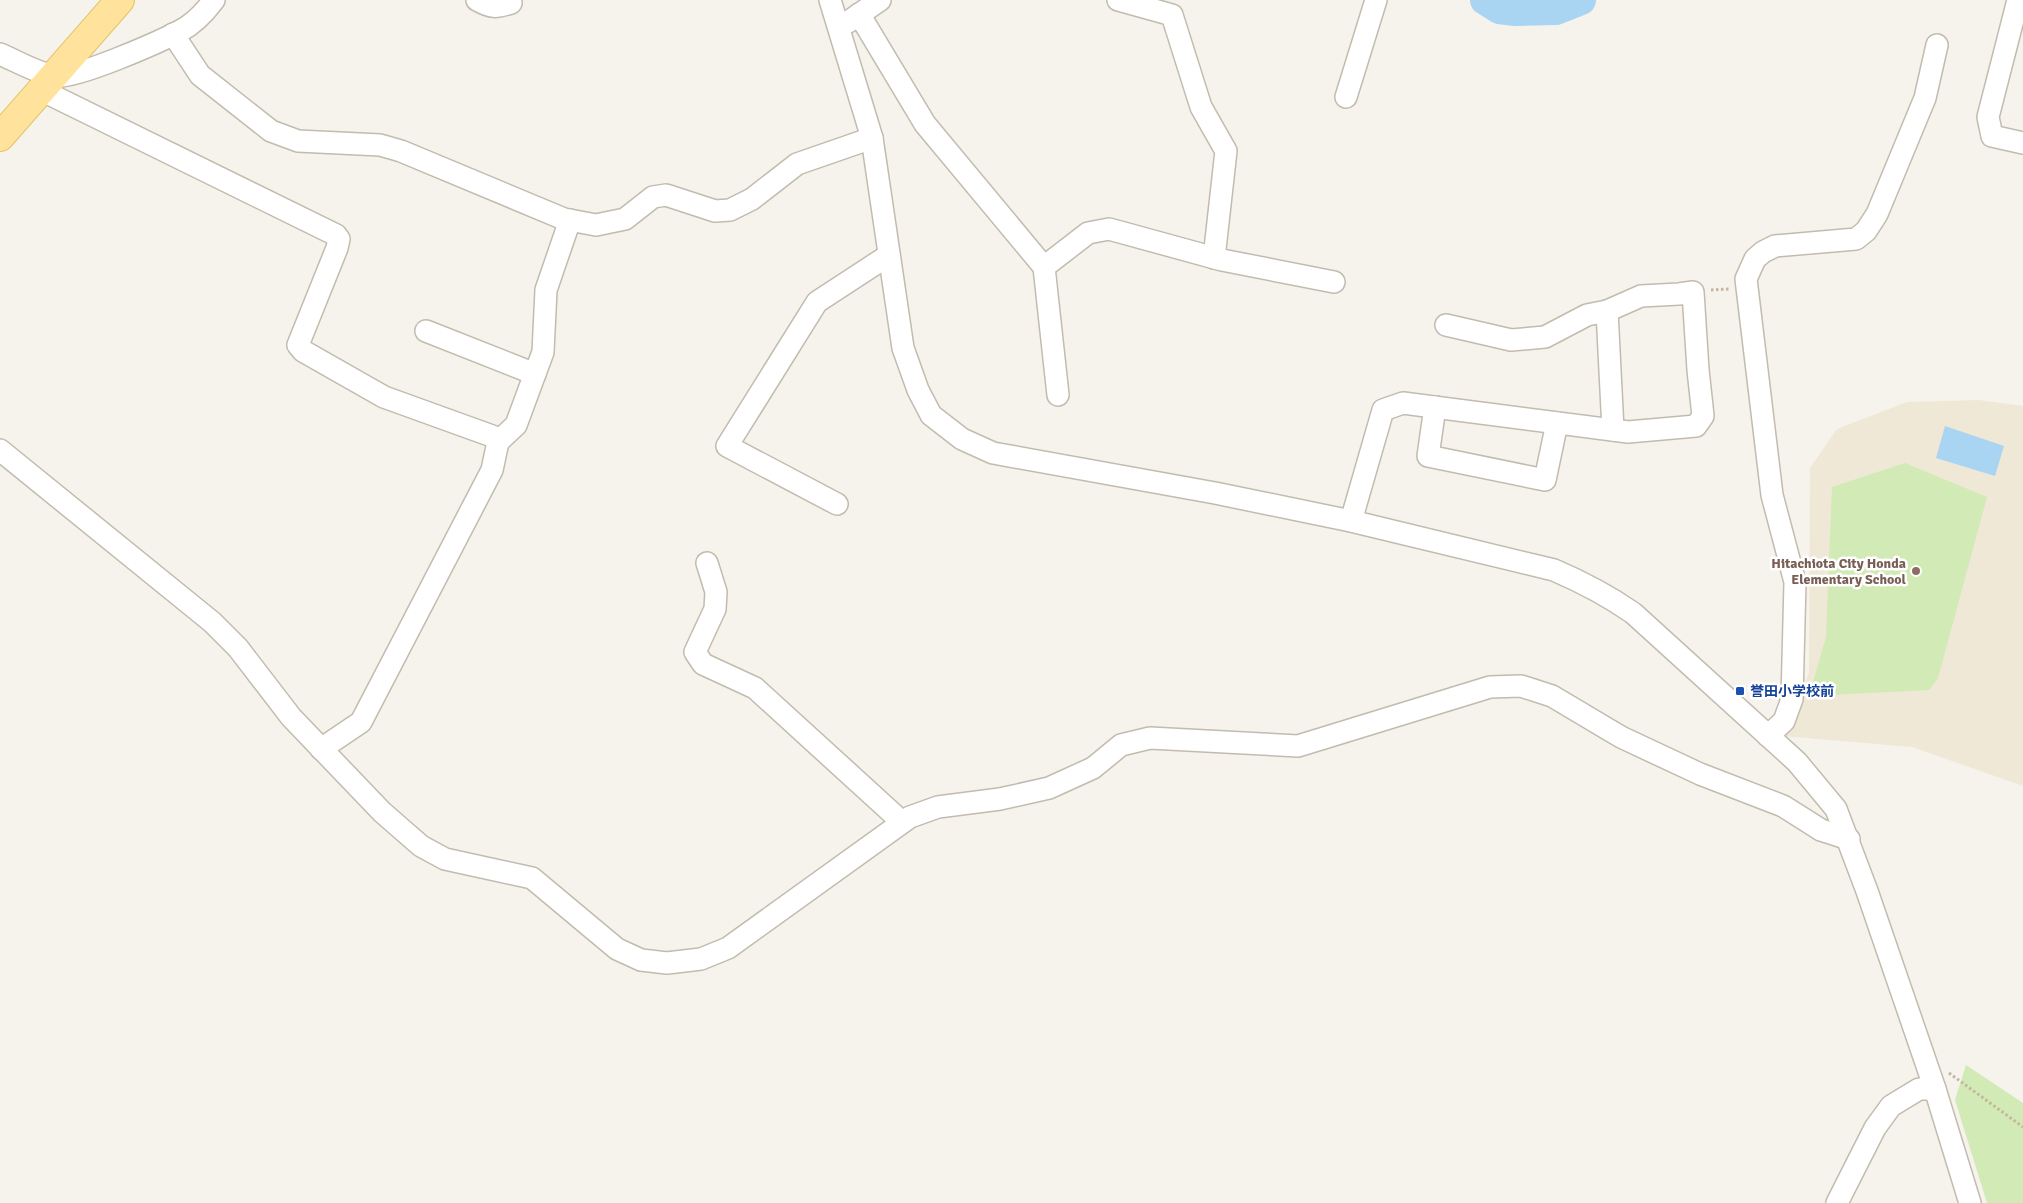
<svg xmlns="http://www.w3.org/2000/svg" width="2023" height="1203" viewBox="0 0 2023 1203" font-family="Signika,'Noto Sans JP',sans-serif">
	<rect width="100%" height="100%" fill="#f6f3ec"/>
	<path fill="#efe8d6" d="M1979,400L2023,406V786L1912,747L1782,736L1809,673L1810,468L1837,429L1907,402Z"/>
	<g fill="#d2eab5">
		<path d="M1905,463L1987,497L1938,678L1929,690L1809,696L1826,637L1832,487Z"/>
		<path d="M1966,1065L2023,1103V1203H1987L1955,1100Z"/>
	</g>
	<path fill="#a9d4f2" d="M1945,426L2004,446L1995,476L1936,458Z"/>
	<g fill="none" stroke-linecap="round" stroke-linejoin="round">
		<path stroke="#a9d4f2" stroke-width="30" d="M1485,0L1499,9L1516,11L1556,10L1581,0"/>
		<defs>
			<g id="minor">
				<path d="M477,0C491,8 496,8 511,3"/>
				<path d="M830,0L872,138L903,348L918,390L931,415L962,439L993,453L1215,493L1351,521L1554,570C1582,582 1607,595 1633,613L1797,762L1836,809L1867,891L1935,1089L1970,1203"/>
				<path d="M1118,0L1172,15L1201,107L1226,151L1214,258"/>
				<path d="M2018,0L1988,117L1992,136L2023,143"/>
				<path d="M859,14L925,124L1044,267L1058,395"/>
				<path d="M848,22L880,0"/>
				<path d="M173,34L200,75L271,131L298,141L380,145L401,151L564,219L596,225L625,219L653,197L666,195L715,211L730,210L752,199L797,164L872,138"/>
				<path d="M0,54C14,60 39,74 54,76C74,80 159,42 180,31C194,24 205,12 214,0"/>
				<path d="M41,90L336,235L339,239L337,248L298,345L303,351L384,397L492,436L498,442L492,470L361,722L321,749"/>
				<path d="M1346,97L1376,0"/>
				<path d="M1044,267L1088,233L1109,229L1222,260L1334,282"/>
				<path d="M1607,311L1613,430"/>
				<path d="M426,331L535,374"/>
				<path d="M1435,407L1428,456L1545,480L1557,423"/>
				<path d="M498,442L516,425L543,352L546,290L570,220"/>
				<path d="M0,450L212,622L238,648L291,717L382,812L421,846L445,859L532,878L617,949L641,960L667,963L701,959L728,948L910,817L938,807L1000,799L1049,788L1093,768L1121,745L1150,738L1298,746L1490,687L1521,686L1552,696L1621,737L1700,774L1783,806L1821,830L1849,839"/>
				<path d="M837,504L727,446L817,302L889,255"/>
				<path d="M1351,521L1383,410L1403,403L1628,432L1696,426L1703,416L1698,370L1693,292L1679,294L1641,296L1607,311L1587,315L1545,337L1511,340L1446,325"/>
				<path d="M707,563L716,592L715,609L695,652L703,664L755,688L902,822"/>
				<path d="M1768,736L1784,721L1792,699L1795,582L1772,495L1746,279L1755,259L1763,252L1775,246L1856,239L1866,231L1877,214L1925,98L1937,45"/>
				<path d="M1837,1203L1875,1128L1891,1106L1919,1089H1935"/>
			</g>
			<path id="major" d="M0,137L120,0"/>
		</defs>
		<use href="#minor" stroke="#c2bbae" stroke-width="24"/>
		<use href="#major" stroke="#e6c16a" stroke-width="30"/>
		<g stroke="#c4b79f" stroke-width="3" stroke-dasharray="2.5 2.5" stroke-linecap="butt">
			<path d="M1711,290L1729,289"/>
			<path d="M1949,1073L2023,1127"/>
		</g>
		<use href="#minor" stroke="#fff" stroke-width="21"/>
		<use href="#major" stroke="#ffe39c" stroke-width="28"/>
	</g>
	<circle fill="#8d6e63" stroke="#fff" stroke-width="2" cx="1916" cy="571" r="5"/>
	<rect fill="#1a4fb4" stroke="#fff" stroke-width="2" x="1735" y="686" width="10" height="10" rx="2.5"/>
	<g text-anchor="middle" stroke-width="5" stroke-linejoin="round" paint-order="stroke">
		<g font-size="14" font-weight="bold" fill="#785e54" stroke="#fff" text-anchor="end">
			<text x="1906" y="568">Hitachiota City Honda<tspan x="1906" dy="16">Elementary School</tspan></text>
		</g>
		<g font-size="14" font-weight="bold" fill="#164399" stroke="#fff" text-anchor="start">
			<text x="1750" y="696">誉田小学校前</text>
		</g>
	</g>
</svg>
